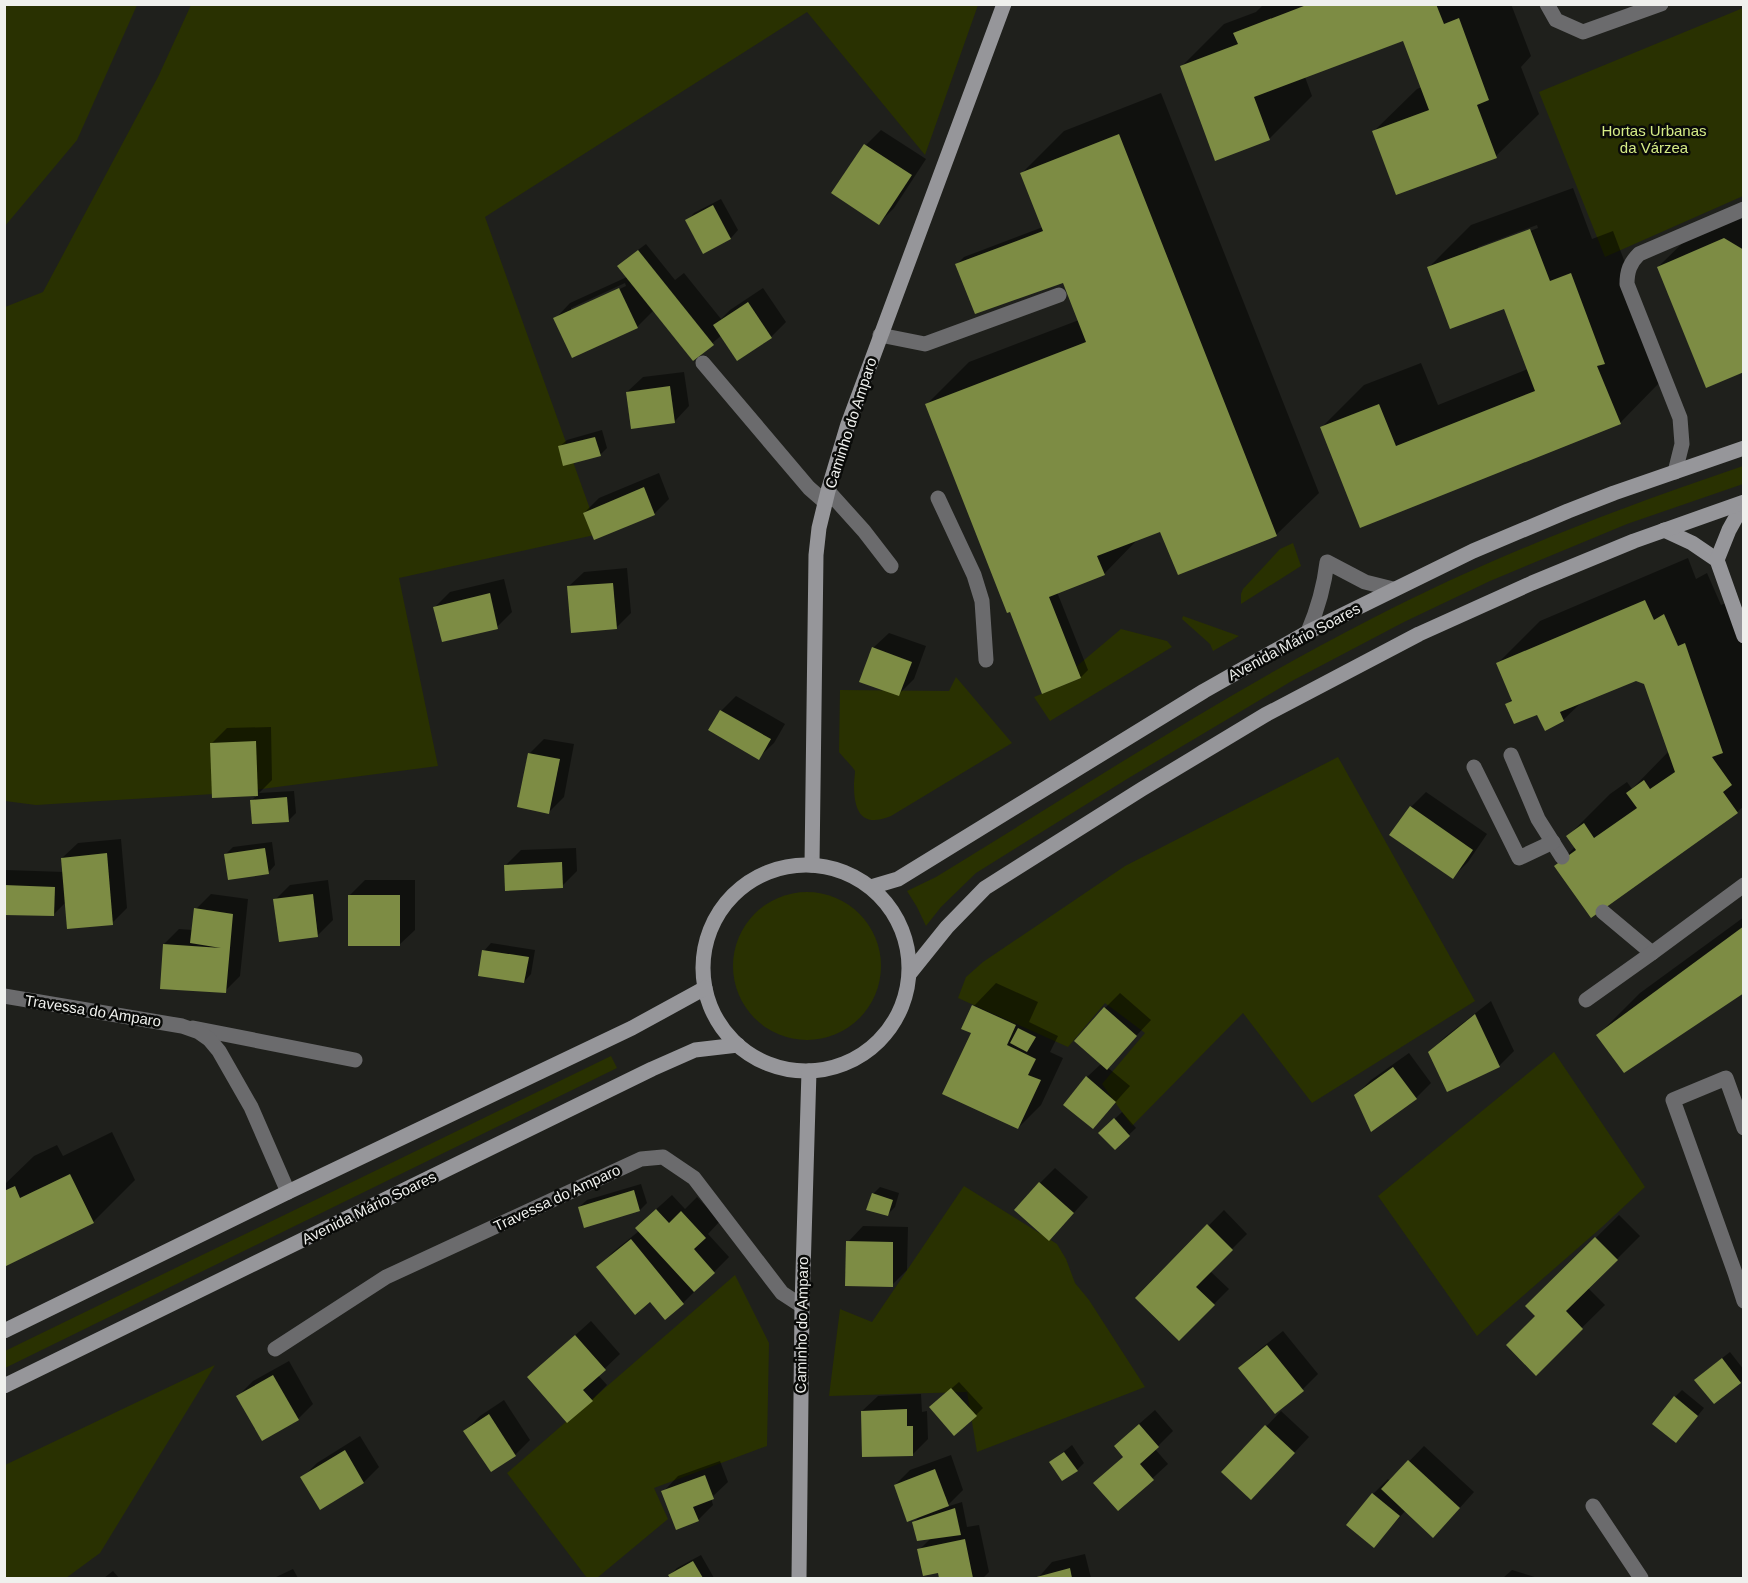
<svg xmlns="http://www.w3.org/2000/svg" width="1748" height="1583" viewBox="0 0 1748 1583" font-family="Helvetica,sans-serif">
	<rect width="100%" height="100%" fill="#1f201c"/>
	<g fill="#293101">
		<path d="M5,4L137,5L77,140L5,226Z"/>
		<path d="M191,5H978L925,155L807,12L485,217L599,534L399,578L438,766L230,793L36,805L5,801V307L43,292L158,77Z"/>
		<path d="M1743,8V196L1605,257L1539,92Z"/>
		<path d="M1743,466V484L1627,524L1490,581L1404,622L1290,682L1127,779L976,873L941,907L926,926L917,907L907,891L936,877L967,858C1100,776 1232,690 1371,619C1491,557 1616,509 1743,466Z"/>
		<path d="M1293,543L1301,566L1241,604V594L1243,589L1280,549Z"/>
		<path d="M1183,616L1239,636L1213,651L1210,644L1182,619Z"/>
		<path d="M1121,629L1167,641L1172,647L1050,721L1034,697L1081,678L1077,666Z"/>
		<path d="M956,677L1012,743L891,816C862,828 854,812 854,785C854,782 855,774 855,771C853,767 842,756 839,752L840,690L949,691Z"/>
		<path d="M1338,757L1475,1001L1312,1103L1243,1013L1132,1126L1102,1084L1145,1033L1105,1003L1068,1047L958,998L966,977L983,962L1125,866Z"/>
		<circle cx="807" cy="966" r="74"/>
		<path d="M1554,1052L1645,1187L1602,1227L1477,1336L1378,1196Z"/>
		<path d="M611,1056L617,1068L5,1368V1351Z"/>
		<path d="M964,1186L1057,1244L1066,1259L1075,1283L1089,1300L1145,1387L977,1452L967,1392L829,1396L840,1309L872,1322Z"/>
		<path d="M735,1275L769,1343L767,1446L654,1488L668,1519L597,1578H587L507,1473Z"/>
		<path d="M215,1365L100,1553L66,1578H5V1465Z"/>
	</g>
	<g fill="#0007" fill-rule="evenodd">
		<path d="M1264,4H1511L1531,56L1521,67L1539,114L1496,156L1374,131L1417,89L1422,87L1404,40L1305,77L1312,96L1269,139L1181,67L1224,24L1256,12Z"/>
		<path d="M1161,93L1319,493L1276,535L1161,530L1139,538L1104,574L1057,592L1088,670L1081,677L926,405L969,362L1079,320L1064,280L957,264L964,257L1043,227L1022,173L1064,131Z"/>
		<path d="M881,130L926,159L894,208L879,223L833,193L866,145Z"/>
		<path d="M1573,188L1592,239L1613,231L1647,321L1662,380L1620,423L1361,526L1322,427L1364,385L1421,363L1438,405L1528,369L1505,307L1429,267L1471,225ZM1537,225L1538,228L1478,250V247Z"/>
		<path d="M721,199L738,230L731,238L703,252L687,221L694,213Z"/>
		<path d="M1744,207V371L1658,267L1701,225Z"/>
		<path d="M646,244L675,280L684,273L721,319L730,310L763,288L786,322L771,337L722,335L693,359L654,310L637,327L555,319L570,303L627,277L626,259ZM625,283L626,286L571,312V308Z"/>
		<path d="M684,372L689,406L674,422L627,392L643,377Z"/>
		<path d="M602,430L607,448L600,455L559,447L567,440Z"/>
		<path d="M659,473L669,499L654,514L584,513L599,498Z"/>
		<path d="M1688,558L1696,579L1707,573L1721,605L1728,602L1744,648V806L1737,812L1592,916L1556,866L1575,847L1568,836L1610,794L1627,782L1632,789L1669,751L1645,683L1636,679L1583,701L1563,720L1507,704L1513,698L1498,663L1540,621Z"/>
		<path d="M627,568L631,613L616,628L568,587L584,572Z"/>
		<path d="M504,579L512,612L497,627L435,607L450,592Z"/>
		<path d="M889,633L926,646L914,679L899,694L873,648Z"/>
		<path d="M736,696L785,724L774,743L758,758L721,711Z"/>
		<path d="M271,727L272,780L259,793L294,791L296,813L288,821L252,800L257,795L212,743L227,728Z"/>
		<path d="M544,739L574,744L564,797L549,812L529,754Z"/>
		<path d="M1426,792L1487,834L1468,862L1453,877L1411,807Z"/>
		<path d="M121,839L127,908L112,923L66,902L53,915L4,914V871L6,870L64,872L62,858L78,843Z"/>
		<path d="M272,842L275,865L268,873L226,854L233,847Z"/>
		<path d="M576,848L577,871L562,886L506,865L521,850Z"/>
		<path d="M328,880L333,920L318,935L275,900L290,885Z"/>
		<path d="M365,880H415V930L399,945L350,895Z"/>
		<path d="M211,894L248,899L240,976L225,991L164,944L179,929L193,930L196,909Z"/>
		<path d="M1744,917V991L1598,1035L1640,993Z"/>
		<path d="M491,943L535,950L531,974L524,982L484,951Z"/>
		<path d="M996,983L1038,1002L1029,1022L1058,1036L1050,1052L1063,1058L1041,1105L1018,1128L973,1033L974,1006Z"/>
		<path d="M1120,993L1151,1020L1107,1067L1130,1086L1093,1127L1087,1077L1102,1063L1105,1008Z"/>
		<path d="M1491,1001L1514,1051L1499,1066L1430,1052L1445,1037Z"/>
		<path d="M1409,1053L1431,1083L1416,1098L1356,1095L1371,1080Z"/>
		<path d="M1122,1112L1136,1128L1115,1148L1100,1133Z"/>
		<path d="M112,1132L135,1180L93,1222L4,1265V1185L34,1156L57,1145L63,1156Z"/>
		<path d="M1055,1168L1088,1197L1064,1224L1040,1183Z"/>
		<path d="M641,1184L647,1203L640,1210L585,1226L579,1207L587,1200Z"/>
		<path d="M880,1187L899,1193L895,1207L887,1215L873,1194Z"/>
		<path d="M672,1195L685,1209L697,1197L720,1221L708,1234L729,1257L683,1303L665,1318L650,1300L598,1268L613,1252L639,1231L652,1213Z"/>
		<path d="M1224,1210L1247,1234L1210,1271L1229,1289L1179,1339L1137,1298Z"/>
		<path d="M1619,1215L1640,1236L1588,1288L1605,1305L1536,1373L1537,1316L1527,1306Z"/>
		<path d="M863,1226L908,1227L907,1270L892,1285L848,1242Z"/>
		<path d="M591,1321L620,1354L598,1375L607,1385L592,1400L529,1377Z"/>
		<path d="M1283,1331L1318,1374L1303,1389L1275,1411L1240,1368L1255,1353Z"/>
		<path d="M1730,1352L1744,1370V1378L1740,1382L1703,1373Z"/>
		<path d="M289,1361L313,1404L298,1419L238,1396L253,1381Z"/>
		<path d="M959,1382L983,1408L976,1415L938,1400Z"/>
		<path d="M1682,1390L1704,1408L1683,1434L1675,1397Z"/>
		<path d="M921,1394L922,1412L927,1411L928,1439L913,1454L862,1411L878,1396Z"/>
		<path d="M504,1400L530,1440L515,1455L465,1431L480,1416Z"/>
		<path d="M1155,1410L1173,1431L1155,1449L1168,1464L1119,1509L1095,1483L1124,1456L1131,1431Z"/>
		<path d="M1281,1411L1309,1437L1266,1483L1223,1472Z"/>
		<path d="M360,1436L379,1467L364,1482L321,1508L302,1478L317,1463Z"/>
		<path d="M1072,1445L1084,1463L1077,1470L1051,1462Z"/>
		<path d="M1424,1446L1474,1492L1448,1521L1406,1510L1374,1546L1373,1494L1388,1479L1390,1481Z"/>
		<path d="M951,1455L963,1490L946,1507L962,1502L967,1527L979,1525L989,1572L983,1578H940L939,1571L919,1550L931,1538L913,1523L921,1515L895,1485L910,1470Z"/>
		<path d="M720,1461L728,1482L711,1498L713,1505L698,1520L663,1492L678,1476Z"/>
		<path d="M1085,1554L1091,1578H1038L1052,1562Z"/>
		<path d="M701,1555L714,1578H672L670,1575L677,1568Z"/>
		<path d="M293,1569L298,1578H274Z"/>
		<path d="M1512,1570L1538,1578H1503Z"/>
		<path d="M113,1571L119,1578H104Z"/>
	</g>
	<g fill="#7d8c44">
		<path d="M1309,4H1436L1444,24L1459,18L1489,100L1477,105L1497,158L1396,195L1372,131L1429,110L1403,41L1254,97L1270,140L1215,161L1180,66L1238,44L1233,33Z"/>
		<path d="M1119,134L1277,536L1178,575L1160,532L1097,556L1105,575L1049,597L1081,678L1042,694L1010,612L1007,613L925,404L1086,342L1063,283L975,314L955,264L1043,231L1020,173Z"/>
		<path d="M864,144L912,175L879,225L831,193Z"/>
		<path d="M713,205L731,239L703,254L685,220Z"/>
		<path d="M1530,229L1550,281L1571,273L1605,364L1597,366L1621,424L1360,528L1320,427L1379,404L1396,446L1535,391L1504,309L1450,329L1427,267Z"/>
		<path d="M1724,238L1744,250V372L1706,388L1657,267Z"/>
		<path d="M638,250L714,345L693,361L617,266Z"/>
		<path d="M619,288L638,328L572,358L553,318Z"/>
		<path d="M748,302L772,338L737,361L713,325Z"/>
		<path d="M670,386L675,423L631,429L626,392Z"/>
		<path d="M595,437L601,456L563,466L558,446Z"/>
		<path d="M644,487L655,515L594,540L583,513Z"/>
		<path d="M613,583L617,629L571,633L567,586Z"/>
		<path d="M490,593L498,629L442,642L433,607Z"/>
		<path d="M1645,600L1654,620L1664,614L1678,646L1685,643L1723,753L1712,757L1732,785L1723,792L1738,813L1591,918L1554,866L1576,850L1566,836L1584,823L1594,838L1637,808L1626,793L1644,780L1650,789L1675,772L1644,684L1636,681L1560,712L1564,721L1545,731L1537,715L1514,724L1505,704L1512,701L1496,663Z"/>
		<path d="M872,647L912,662L899,696L859,682Z"/>
		<path d="M720,710L771,739L759,760L708,730Z"/>
		<path d="M256,741L258,796L212,798L210,743Z"/>
		<path d="M528,753L560,759L549,814L517,807Z"/>
		<path d="M287,797L289,822L252,824L250,800Z"/>
		<path d="M1410,806L1473,850L1453,879L1389,835Z"/>
		<path d="M265,848L269,874L228,880L224,854Z"/>
		<path d="M107,853L113,925L67,929L61,858Z"/>
		<path d="M562,862L563,888L505,891L504,865Z"/>
		<path d="M4,885L55,887L54,916L4,915Z"/>
		<path d="M313,894L318,937L279,942L273,899Z"/>
		<rect x="348" y="895" width="52" height="51"/>
		<path d="M194,908L233,914L226,993L160,989L163,944L221,948L190,943Z"/>
		<path d="M1744,926V993L1624,1073L1596,1035Z"/>
		<path d="M482,950L529,957L524,983L478,976Z"/>
		<path d="M972,1005L1016,1025L1007,1045L1036,1059L1028,1075L1041,1080L1018,1129L942,1094L971,1033L961,1029Z"/>
		<path d="M1104,1007L1137,1036L1107,1070L1074,1041Z"/>
		<path d="M1475,1014L1500,1067L1447,1092L1428,1052Z"/>
		<path d="M1018,1028L1036,1037L1027,1052L1010,1043Z"/>
		<path d="M1393,1067L1417,1099L1371,1132L1354,1095Z"/>
		<path d="M1086,1076L1116,1102L1093,1129L1063,1105Z"/>
		<path d="M1114,1118L1130,1136L1115,1150L1098,1133Z"/>
		<path d="M70,1174L94,1223L4,1267V1191L15,1186L20,1198Z"/>
		<path d="M1039,1182L1074,1213L1049,1241L1014,1210Z"/>
		<path d="M634,1190L640,1211L584,1228L578,1207Z"/>
		<path d="M872,1193L893,1200L888,1216L866,1210Z"/>
		<path d="M656,1209L669,1223L681,1211L706,1238L694,1249L715,1273L694,1292L635,1228Z"/>
		<path d="M1207,1224L1233,1250L1196,1287L1215,1305L1179,1341L1135,1298Z"/>
		<path d="M1595,1237L1618,1260L1566,1311L1583,1329L1536,1376L1506,1345L1535,1316L1525,1306Z"/>
		<path d="M631,1239L684,1304L665,1320L650,1302L635,1315L596,1267Z"/>
		<path d="M846,1241L893,1242V1287L845,1286Z"/>
		<path d="M575,1335L606,1370L583,1390L593,1401L567,1423L527,1377Z"/>
		<path d="M1267,1345L1304,1391L1275,1414L1238,1368Z"/>
		<path d="M1722,1358L1741,1383L1714,1404L1694,1380Z"/>
		<path d="M273,1375L299,1420L262,1441L236,1396Z"/>
		<path d="M951,1388L977,1416L954,1436L929,1407Z"/>
		<path d="M1674,1396L1698,1416L1676,1443L1652,1424Z"/>
		<path d="M907,1409V1426H913V1456L862,1457L861,1411Z"/>
		<path d="M489,1414L516,1456L491,1472L463,1431Z"/>
		<path d="M1139,1424L1159,1447L1140,1464L1154,1480L1118,1511L1093,1483L1123,1457L1114,1446Z"/>
		<path d="M1265,1425L1295,1453L1251,1500L1221,1472Z"/>
		<path d="M345,1450L364,1483L320,1510L300,1477Z"/>
		<path d="M1064,1452L1078,1471L1062,1481L1049,1462Z"/>
		<path d="M1408,1460L1460,1508L1433,1538L1381,1489Z"/>
		<path d="M935,1469L949,1506L907,1522L894,1485Z"/>
		<path d="M705,1475L714,1499L693,1507L699,1521L676,1530L661,1491Z"/>
		<path d="M1372,1493L1400,1516L1374,1548L1346,1525Z"/>
		<path d="M955,1508L961,1535L917,1541L912,1522Z"/>
		<path d="M965,1539L973,1578H939L938,1573L923,1576L917,1549Z"/>
		<path d="M693,1561L703,1578H670L668,1575Z"/>
		<path d="M1070,1568L1072,1578H1033Z"/>
	</g>
	<g fill="none" stroke-linecap="round" stroke-linejoin="round">
		<g stroke="#6b6b6d" stroke-width="15">
			<path d="M1547,4L1556,20L1583,32L1661,4"/>
			<path d="M880,335L925,344L1059,295"/>
			<path d="M703,363L809,488L825,502"/>
			<path d="M1675,472L1682,444L1680,418L1627,284C1627,271 1630,263 1639,254L1744,209"/>
			<path d="M828,491L864,531L891,566"/>
			<path d="M938,498L974,575L982,601L986,660"/>
			<path d="M1308,632C1318,608 1324,588 1327,562L1365,582L1393,589"/>
			<path d="M1511,755L1538,819L1562,857"/>
			<path d="M1474,767L1519,858L1553,842"/>
			<path d="M1603,912L1652,953"/>
			<path d="M193,1028L355,1060"/>
			<path d="M1744,1128L1726,1078L1673,1100L1735,1273L1744,1301"/>
			<path d="M275,1349L386,1277L641,1159L663,1157L694,1178L782,1293L802,1306"/>
			<path d="M1593,1506L1641,1578"/>
		</g>
		<g stroke="#6b6b6d" stroke-width="15">
			<path d="M4,996L182,1026L199,1032L209,1039L219,1051L251,1107L288,1192"/>
			<path d="M1586,1000L1652,953L1744,885"/>
		</g>
		<g stroke="#96969a" stroke-width="15">
			<path d="M1664,530L1692,543L1717,560L1744,636"/>
			<path d="M1717,560L1729,530L1744,503"/>
			<path d="M812,865L816,555L819,528L828,491L848,424L1004,4"/>
			<circle cx="806" cy="968" r="103"/>
			<path d="M871,887L898,879L1204,691L1308,632L1473,551L1568,511L1614,493L1744,448"/>
			<path d="M910,973L947,927L985,888L1142,789L1265,715L1419,634L1532,583L1634,541L1744,502"/>
			<path d="M4,1331L288,1192L632,1028L705,988"/>
			<path d="M4,1386L652,1069L695,1050L738,1045"/>
			<path d="M799,1578L802,1306L809,1071"/>
		</g>
	</g>
	<g text-anchor="middle" stroke-width="5" stroke-linejoin="round" paint-order="stroke">
		<g font-size="15" fill="#d5eb86" stroke="#090a08">
			<text x="1654" y="136">Hortas Urbanas<tspan x="1654" dy="17">da Várzea</tspan></text>
		</g>
		<g font-size="15" fill="#eff0ed" stroke="#090a08">
			<text transform="translate(851 423) rotate(-72)" y="5">Caminho do Amparo</text>
			<text transform="translate(1294 642) rotate(-28)" y="5">Avenida Mário Soares</text>
			<text transform="translate(93 1011) rotate(9)" y="5">Travessa do Amparo</text>
			<text transform="translate(557 1198) rotate(-25)" y="5">Travessa do Amparo</text>
			<text transform="translate(369 1208) rotate(-26)" y="5">Avenida Mário Soares</text>
			<text transform="translate(802 1325) rotate(-89)" y="5">Caminho do Amparo</text>
		</g>
	</g>
	<rect width="1748" height="1583" fill="none" stroke="#eff0ed" stroke-width="12"/>
</svg>
